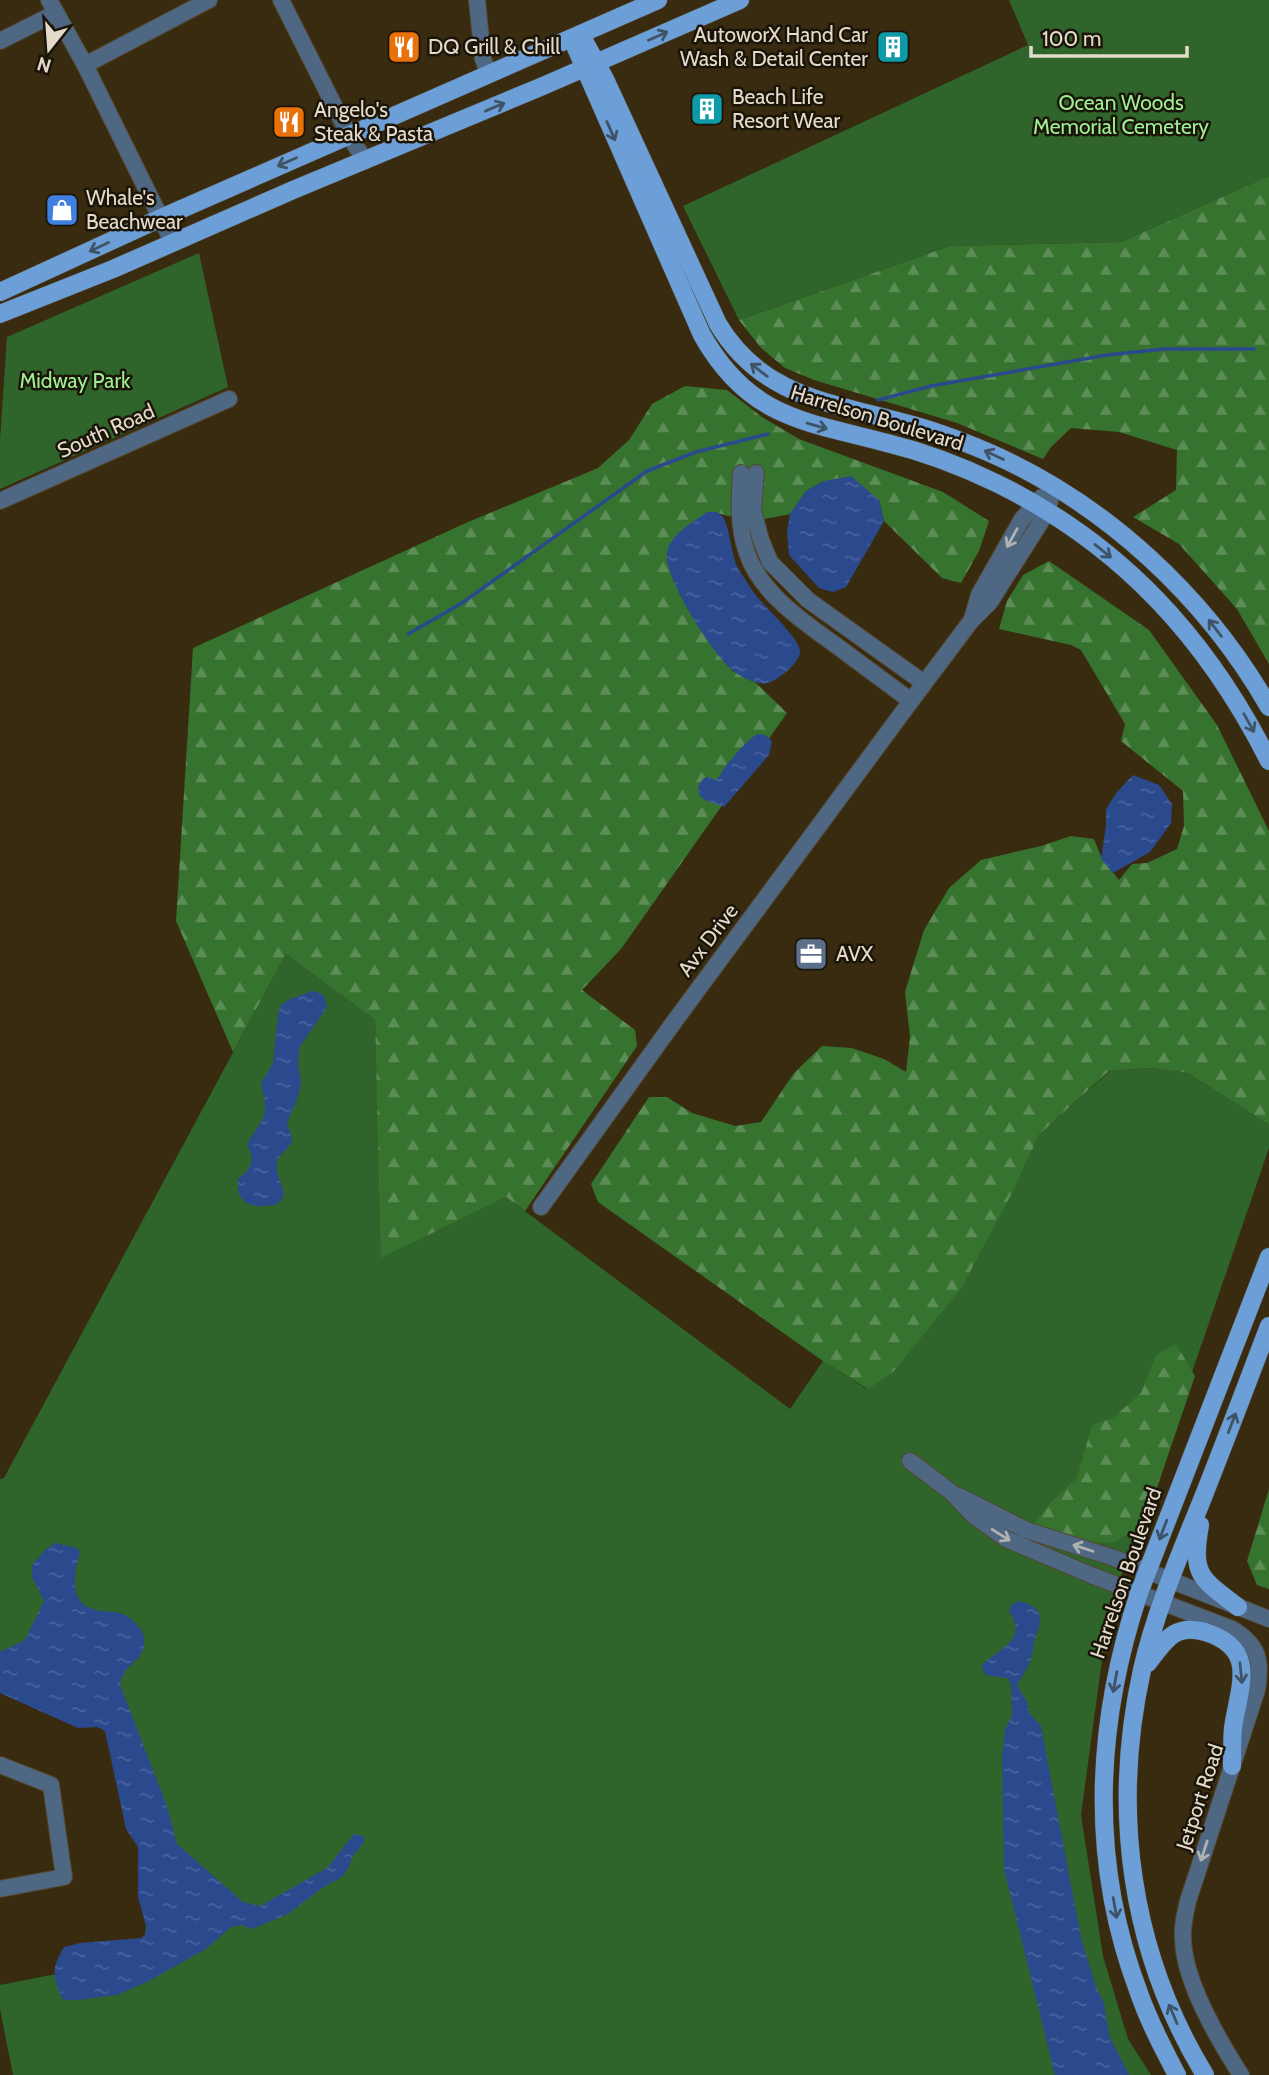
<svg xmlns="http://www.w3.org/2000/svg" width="1269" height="2075" viewBox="0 0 1269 2075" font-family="Cabin,sans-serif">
	<defs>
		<pattern id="forest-firs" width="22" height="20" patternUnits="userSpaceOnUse" patternTransform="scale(1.75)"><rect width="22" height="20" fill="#36732f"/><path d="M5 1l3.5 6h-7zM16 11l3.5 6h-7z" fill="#5d8d56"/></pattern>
		<pattern id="water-ripples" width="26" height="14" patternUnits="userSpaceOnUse" patternTransform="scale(1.75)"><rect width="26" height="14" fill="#2b498d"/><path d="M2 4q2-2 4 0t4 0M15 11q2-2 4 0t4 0" fill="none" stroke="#4a639c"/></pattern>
	</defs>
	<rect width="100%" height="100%" fill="#382b10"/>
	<g fill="#2f652a">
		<path d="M1009,0H1269V176L1121,242L950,246L739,320L683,206L1028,45Z"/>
		<path d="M199,253L228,387L0,489V440L7,337Z"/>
		<path d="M286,954L375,1020L382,1257L506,1197L790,1409L823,1361L867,1389L1016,1185L1039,1135L1110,1071L1150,1068L1188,1073L1269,1125V1148L1132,1547L1109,1608L1081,1815L1103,1956L1128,2039L1151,2075H13L0,2009V1985L174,1951L117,1694L0,1654V1479L4,1478Z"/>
	</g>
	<g fill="url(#forest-firs)">
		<path d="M1269,176V664L1237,609L1179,544L1133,517L1176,490L1177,450L1119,432L1071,428L1051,447L1043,459L957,423L814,380L785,368L761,348L739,320L950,246L1121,242Z"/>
		<path d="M685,386L727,390L762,417L799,439L943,492L989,521L979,551L961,583L942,578L884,521L879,500L824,481L806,491L790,514C756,521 749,523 715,512L731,670L756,683L787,713L621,949L582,990L635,1030L637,1046L525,1211L506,1197L381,1258L375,1020L286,954L233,1052L176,921L193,648L468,522L598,468L629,440L652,404Z"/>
		<path d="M1049,561L1149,630L1217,725L1269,831V1125L1188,1073L1150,1068L1109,1071L1039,1135L1016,1185L962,1287L894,1371L868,1389L823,1361L598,1202L591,1184L649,1097H667L692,1113L735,1126L761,1122L794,1073L822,1046L852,1048L884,1059L906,1072L910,1037L905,992L924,930L949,888L981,860L1041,846L1071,836L1094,839L1102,859L1119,880L1132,864L1147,863L1177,849L1184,826L1183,791L1121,741L1125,724L1081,650L1071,645L999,629L1007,601L1023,575Z"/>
		<path d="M1176,1344L1195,1376L1145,1523L1113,1543L1081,1541L1033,1526L1051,1502L1077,1478L1092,1425L1113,1418L1141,1393L1156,1355Z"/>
		<path d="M1269,1489V1589L1257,1585L1247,1561Z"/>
	</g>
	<g fill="url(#water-ripples)">
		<path d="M851,476L879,500L884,521L846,587L833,592L819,588L789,555L787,533L790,514L806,491L824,481Z"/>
		<path d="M707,512C712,512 717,511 721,515C731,525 730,555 739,570C744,578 749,585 754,593C763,606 799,637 800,651C801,662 778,680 768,683C758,686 738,676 730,668C712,652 663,577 667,553C670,534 692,523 707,512Z"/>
		<path d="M757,734L766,735L772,741L769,755L724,807L703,799L698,793L699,784L704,778L709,777L715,780C720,777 721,773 725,767C734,756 745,742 757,734Z"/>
		<path d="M1133,775L1159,785L1172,804L1171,823L1150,852L1113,873L1101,859L1106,825V809L1117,792Z"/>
		<path d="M313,991C324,993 325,997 327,1007L299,1048L298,1064L301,1083L297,1099L287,1123C288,1128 292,1134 292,1139C292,1148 279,1153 277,1162C274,1171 283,1185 284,1195L278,1204C256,1209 235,1207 238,1179C250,1170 257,1160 247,1146C251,1134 256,1132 261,1122C269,1110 263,1096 261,1083L273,1063L278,1014L281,1005L290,999Z"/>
		<path d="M55,1543L77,1548L80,1552C75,1570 67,1601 93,1609C111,1615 120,1606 137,1625C142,1630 145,1636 144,1644C143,1659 129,1663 123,1675C121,1678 121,1682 120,1685L167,1806L177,1844L243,1902L260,1906L327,1868L354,1834L364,1836V1842L352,1857L350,1865L342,1877L322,1888L288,1914L252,1929L242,1925L231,1927L206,1949L147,1982L117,1995L79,2000H63C52,1976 51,1970 64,1947L80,1943L141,1938L145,1935L146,1926L138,1897V1847L126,1829L105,1731L97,1727L78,1728L0,1693V1652L25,1640L44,1601L32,1577V1565L46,1549Z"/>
		<path d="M1020,1601C1045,1608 1042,1619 1035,1639C1033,1646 1033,1654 1030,1661C1027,1670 1021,1677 1017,1686L1027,1701L1029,1713L1041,1726L1081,1938L1096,1987L1104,2003L1109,2035L1129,2075H1055L1004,1869L1002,1756L1005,1729L1012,1716L1011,1684L1007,1678L986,1675L982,1669V1665C1000,1648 1028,1641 1009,1611L1012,1604Z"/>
	</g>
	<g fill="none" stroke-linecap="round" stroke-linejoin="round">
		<g stroke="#2b498d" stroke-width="3.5">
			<path d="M878,400L931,386L1107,355L1164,349H1254"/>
			<path d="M408,634L462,603L647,471L696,452L768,434"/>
		</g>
		<defs>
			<g id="minor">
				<path d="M49,0L85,65L173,243"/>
				<path d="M281,0L349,135L365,161"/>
				<path d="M477,0L483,59L489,74"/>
				<path d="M0,41L56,13"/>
				<path d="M85,65L209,0"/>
				<path d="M741,473C739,501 738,527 747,553C761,595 807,624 841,649C864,666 887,683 911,701"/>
				<path d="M756,473L753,510L761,540L770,562L808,600L924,683"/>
				<path d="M0,501L229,399"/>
				<path d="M972,619L979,595L1022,519L1042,497"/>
				<path d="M541,1207L674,1022L911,701L971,621L990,602L1047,512L1054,486"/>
				<path d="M910,1461L951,1492L974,1516L1006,1539L1091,1575L1232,1629C1259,1645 1262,1661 1257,1690L1188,1901C1185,1914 1182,1926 1183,1939C1184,1982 1218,2039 1241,2075"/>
				<path d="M959,1496L1026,1530L1114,1558L1269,1619"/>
				<path d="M0,1765L51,1785L64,1877L0,1889"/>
			</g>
			<g id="major">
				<path d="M581,35L605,79L718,324C762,397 829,402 905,423C933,430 962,441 990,453C1106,504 1206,597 1269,707"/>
				<path d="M572,39L702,335C749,418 804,421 887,443C924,452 961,466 996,483C1121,544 1207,638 1269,761"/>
				<path d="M0,292L161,218L658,0"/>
				<path d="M0,314L113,269L293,190L543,86L740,0"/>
				<path d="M1200,1525C1191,1575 1200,1578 1238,1607"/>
				<path d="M1148,1663C1165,1641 1174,1623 1205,1632C1259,1649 1239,1686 1233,1728C1232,1740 1232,1753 1232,1766"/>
				<path d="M1177,2075C1163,2048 1149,2022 1139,1993C1089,1862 1095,1725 1139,1593L1269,1257"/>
				<path d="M1205,2075C1130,1952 1111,1810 1142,1670C1155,1613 1178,1559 1200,1505C1224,1445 1246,1386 1269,1326"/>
			</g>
		</defs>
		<use href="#minor" stroke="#54472e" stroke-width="18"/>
		<use href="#major" stroke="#54472e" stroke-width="19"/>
		<use href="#minor" stroke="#4e6783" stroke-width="16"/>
		<use href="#major" stroke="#6c9ed8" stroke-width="18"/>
	</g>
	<defs><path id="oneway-shaft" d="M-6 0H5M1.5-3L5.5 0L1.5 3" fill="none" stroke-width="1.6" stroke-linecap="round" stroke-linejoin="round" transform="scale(1.75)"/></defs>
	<g stroke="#3f5366">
		<use href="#oneway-shaft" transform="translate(658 36) rotate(-24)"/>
		<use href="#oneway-shaft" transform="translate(495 107) rotate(-23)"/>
		<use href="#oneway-shaft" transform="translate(611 131) rotate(66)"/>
		<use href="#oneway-shaft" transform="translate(287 162) rotate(156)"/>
		<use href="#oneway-shaft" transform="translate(99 247) rotate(155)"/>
		<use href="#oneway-shaft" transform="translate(759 370) rotate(-142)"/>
		<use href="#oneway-shaft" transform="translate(817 426) rotate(16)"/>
		<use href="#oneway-shaft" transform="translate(994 455) rotate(-155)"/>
		<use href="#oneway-shaft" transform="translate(1103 551) rotate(39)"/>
		<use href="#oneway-shaft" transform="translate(1215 628) rotate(-128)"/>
		<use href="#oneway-shaft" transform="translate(1249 723) rotate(61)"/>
		<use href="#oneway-shaft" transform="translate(1232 1423) rotate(-69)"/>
		<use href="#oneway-shaft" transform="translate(1163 1530) rotate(111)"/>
		<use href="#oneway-shaft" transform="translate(1241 1673) rotate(84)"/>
		<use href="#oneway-shaft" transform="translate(1115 1682) rotate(100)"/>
		<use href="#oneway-shaft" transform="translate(1115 1908) rotate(80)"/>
		<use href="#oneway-shaft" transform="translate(1173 2014) rotate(-113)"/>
	</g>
	<g stroke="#b0b2b2">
		<use href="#oneway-shaft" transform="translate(1012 538) rotate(119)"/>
		<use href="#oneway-shaft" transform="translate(1001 1535) rotate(32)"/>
		<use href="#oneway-shaft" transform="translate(1083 1548) rotate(-162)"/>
		<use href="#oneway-shaft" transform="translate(1204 1851) rotate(108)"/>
	</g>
	<defs>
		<symbol id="restaurant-square" viewBox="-11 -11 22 22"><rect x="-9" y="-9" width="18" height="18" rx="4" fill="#e8710a" stroke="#1b1509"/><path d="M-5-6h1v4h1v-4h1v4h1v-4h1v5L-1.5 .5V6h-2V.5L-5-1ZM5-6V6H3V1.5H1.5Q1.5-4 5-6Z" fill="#fff"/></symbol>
		<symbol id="building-square" viewBox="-11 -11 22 22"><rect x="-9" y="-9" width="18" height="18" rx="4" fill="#0f9aa8" stroke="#1b1509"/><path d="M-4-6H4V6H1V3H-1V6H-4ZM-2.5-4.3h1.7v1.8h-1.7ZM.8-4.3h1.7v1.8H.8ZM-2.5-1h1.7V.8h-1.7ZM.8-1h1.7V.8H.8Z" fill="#fff"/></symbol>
		<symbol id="shop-square" viewBox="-11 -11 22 22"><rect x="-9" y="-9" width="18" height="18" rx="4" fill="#3f7fe0" stroke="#1b1509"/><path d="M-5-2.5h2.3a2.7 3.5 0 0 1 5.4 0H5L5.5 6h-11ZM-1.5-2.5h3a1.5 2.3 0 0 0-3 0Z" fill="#fff"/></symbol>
		<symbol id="office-square" viewBox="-11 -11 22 22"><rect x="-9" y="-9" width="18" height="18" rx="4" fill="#5c6f8a" stroke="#1b1509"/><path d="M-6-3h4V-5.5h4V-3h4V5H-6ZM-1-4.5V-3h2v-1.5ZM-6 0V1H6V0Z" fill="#fff"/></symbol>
	</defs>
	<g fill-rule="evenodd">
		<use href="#restaurant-square" x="385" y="28" width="38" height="38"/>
		<use href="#building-square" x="874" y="28" width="38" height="38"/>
		<use href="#building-square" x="688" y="90" width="38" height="38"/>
		<use href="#restaurant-square" x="270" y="103" width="38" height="38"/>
		<use href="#shop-square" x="43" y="191" width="38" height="38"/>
		<use href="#office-square" x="792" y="935" width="38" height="38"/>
	</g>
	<g text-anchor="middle" stroke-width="5" stroke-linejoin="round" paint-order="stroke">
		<g font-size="21" fill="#e4dbcc" stroke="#1b1509" text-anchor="start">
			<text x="868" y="42" text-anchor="end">AutoworX Hand Car<tspan x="868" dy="24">Wash &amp; Detail Center</tspan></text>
			<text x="428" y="54">DQ Grill &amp; Chill</text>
			<text x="732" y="104">Beach Life<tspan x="732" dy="24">Resort Wear</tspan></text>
			<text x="314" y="117">Angelo's<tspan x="314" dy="24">Steak &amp; Pasta</tspan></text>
			<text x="86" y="205">Whale's<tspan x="86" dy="24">Beachwear</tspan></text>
			<text x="836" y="961">AVX</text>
		</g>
		<g font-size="21" fill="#9df194" stroke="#1b1509">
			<text x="1121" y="110">Ocean Woods<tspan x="1121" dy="24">Memorial Cemetery</tspan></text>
			<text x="75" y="388">Midway Park</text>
		</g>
		<g font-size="21" fill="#e4dbcc" stroke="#1b1509">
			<text transform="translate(877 418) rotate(17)" y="7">Harrelson Boulevard</text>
			<text transform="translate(106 431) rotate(-24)" y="7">South Road</text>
			<text transform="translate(708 940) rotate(-53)" y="7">Avx Drive</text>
			<text transform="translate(1126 1573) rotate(-71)" y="7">Harrelson Boulevard</text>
			<text transform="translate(1200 1797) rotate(-72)" y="7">Jetport Road</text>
		</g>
	</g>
	<g transform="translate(49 49) rotate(197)" stroke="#1b1509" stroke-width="5" paint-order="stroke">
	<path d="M0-5L12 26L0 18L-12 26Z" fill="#e4dbcc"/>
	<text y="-10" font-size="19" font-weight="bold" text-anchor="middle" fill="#e4dbcc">N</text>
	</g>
	<path d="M1031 46v10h156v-10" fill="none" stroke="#e4dbcc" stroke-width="3.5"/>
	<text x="1042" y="46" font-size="21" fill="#e4dbcc" stroke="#1b1509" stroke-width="5" paint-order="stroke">100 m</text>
</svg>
